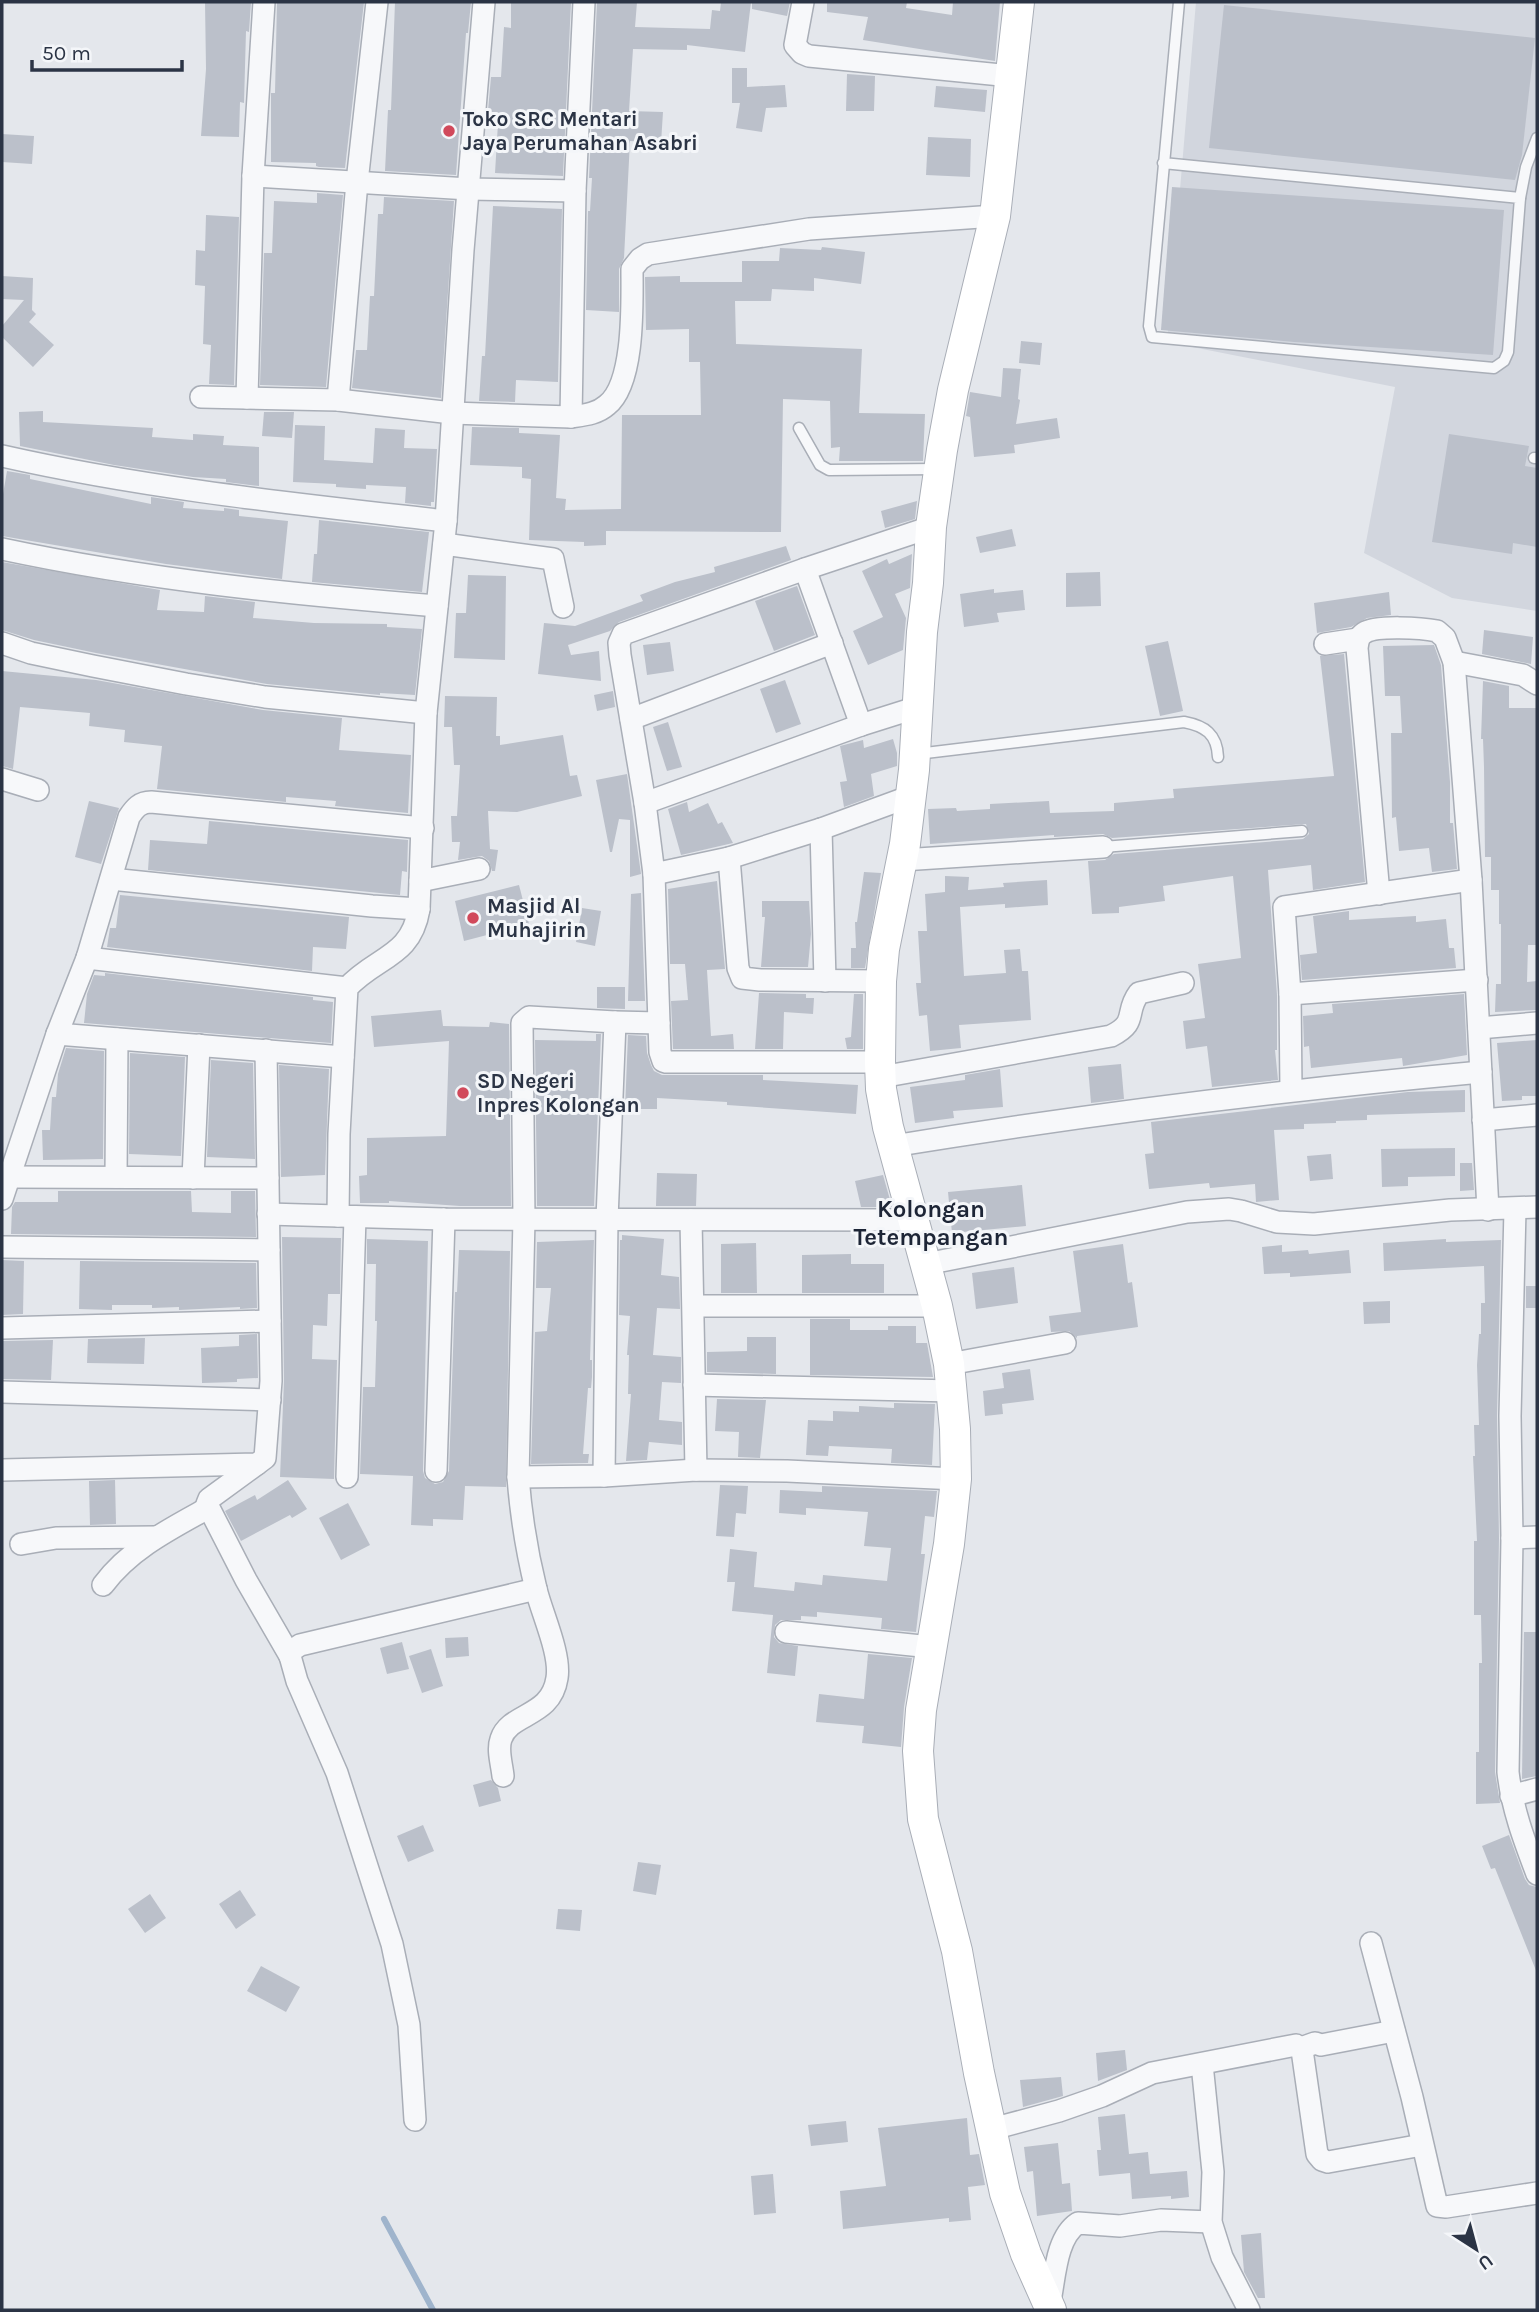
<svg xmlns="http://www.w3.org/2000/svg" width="1539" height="2312" viewBox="0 0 1539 2312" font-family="Karla,sans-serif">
	<rect width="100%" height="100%" fill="#e4e7ec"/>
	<path fill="#d2d6de" d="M1196,2H1537V611L1452,598L1364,553L1395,387L1167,342Z"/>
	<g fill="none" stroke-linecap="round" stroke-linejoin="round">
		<path stroke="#9fb4cc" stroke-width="6" d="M384,2219L433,2310"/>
	</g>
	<g fill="#bbc0ca">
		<path d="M205,2H251L249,32L246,31L244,103L240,102L239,137L201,136L206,69Z"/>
		<path d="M277,2H364L345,168L319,167L316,166V163L271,162V93H275Z"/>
		<path d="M395,2H471L468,33H466L456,175L385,171L388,110H391Z"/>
		<path d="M511,2H571L563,176L495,173L498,123L487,122L491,77H501L504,27L511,28Z"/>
		<path d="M597,2H637L635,27L710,29L712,10L720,11L721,2H751L745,52L687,45V50L633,49L629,111L663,112L661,143L630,141L624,258L619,269V312L586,310L588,211H590L592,178H589Z"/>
		<path d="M752,2H790L787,16L752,9Z"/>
		<path d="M827,2H907L906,8L952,15L953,2H1000L995,61L863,40L868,17L827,12Z"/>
		<path d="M1224,5L1535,38L1522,155L1515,180L1209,148Z"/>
		<path d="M732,68H747V87L785,85L787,107L766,108L762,132L736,128L740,103H732Z"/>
		<path d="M847,74L875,76L874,111H846Z"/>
		<path d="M936,86L987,90L985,112L934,107Z"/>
		<path d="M2,134L34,136L32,164L2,162Z"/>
		<path d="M928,137L971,139L970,177L926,175Z"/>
		<path d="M1172,187L1504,210L1493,355L1294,342L1161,330Z"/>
		<path d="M317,193L343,195L326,387L260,385L264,253H272L274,201L317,203Z"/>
		<path d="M384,197L454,201L441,398L352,388L356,350H367L370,296H374L378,214H383Z"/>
		<path d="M493,206L562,209L558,382L516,380L515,402L479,401L482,356H485Z"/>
		<path d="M206,215L239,217L234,385L209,384L211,345L203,344L205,286L195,285L196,250L205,251Z"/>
		<path d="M822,247L865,252L861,284L814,278V291L772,289L771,301H735L736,344L862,349L859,413L925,414L923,461H839L840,447L831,448L830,401L783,399L781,532L606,531V545L584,546V542L529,540L531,479L522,478V467L470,465L472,427L519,428V433L560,435L556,498L566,499L565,510L621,509L622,415H701L700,362H689V329L646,330L645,277L680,276V282H742V261H779L780,248L821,250Z"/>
		<path d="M2,276L33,278L32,310L36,314L29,322L54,345L33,367L2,337V326L24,300L2,299Z"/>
		<path d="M1021,341L1042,343L1040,365L1019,363Z"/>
		<path d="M1003,368L1021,369L1018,399L1020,400L1016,424L1057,418L1060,438L1014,445L1015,453L974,457L970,417L966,416L970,392L1001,397Z"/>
		<path d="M43,411V422L153,428L152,437L193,440V434L224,436L223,445L259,447V486L226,482V479L193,477L114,465L20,446L19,412Z"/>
		<path d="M264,412H294L292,438L262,436Z"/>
		<path d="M295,425L325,426L324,460L373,463L375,428L405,430L404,448L437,449L434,502H431V506L405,503L406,487L366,485V489L336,487V484L293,482Z"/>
		<path d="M1449,434L1529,446L1525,466L1537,468V547L1513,543L1512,554L1432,542Z"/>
		<path d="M7,471L30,475V479L151,504V497L184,502L183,508L224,511V508L239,510V516L288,521L282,579L166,564L2,536V500Z"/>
		<path d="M917,501L915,519L885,528L881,511Z"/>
		<path d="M319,520L429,532L422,592L312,582L314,554H317Z"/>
		<path d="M1012,529L1016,546L980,553L976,537Z"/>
		<path d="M786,546L791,560L619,622L610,631L568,645L571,655L599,651L601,681L538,674L544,623L575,626L643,601L640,595L675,582L715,572L714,567Z"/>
		<path d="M912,554L910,588L895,594L906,618L903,650L868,665L853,631L883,617L862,571L887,559L889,564Z"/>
		<path d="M2,562L160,590L157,610L204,612L205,596L255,602L253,618L314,623L387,624V627L422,629L415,695L380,693V695L267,684L96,653L34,640L2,630Z"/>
		<path d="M1100,572L1101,606L1066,607V573Z"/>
		<path d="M468,575L506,576L505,660L454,658L456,613H466Z"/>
		<path d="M797,586L815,635L774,651L755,601Z"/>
		<path d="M994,589V593L1023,590L1025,610L997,613L999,622L964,627L960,594Z"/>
		<path d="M1389,592L1391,615L1367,618L1351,627L1317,633L1314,603Z"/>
		<path d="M1484,630L1533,637L1531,664L1482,654Z"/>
		<path d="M1168,641L1183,711L1160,716L1145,646Z"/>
		<path d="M670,642L674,671L647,675L643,645Z"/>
		<path d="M1434,645L1441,665L1450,782V823H1453L1457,869L1432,872L1429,848L1399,851L1396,817L1392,818L1391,733H1402L1400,696H1385L1383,646Z"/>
		<path d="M1344,654L1365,882L1313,890L1311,865L1268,870L1277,995V1050H1275L1278,1080L1212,1087L1207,1046L1186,1049L1183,1021L1205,1018L1198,964L1241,958L1233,876L1163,886L1165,901L1119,907V913L1092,914L1088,861L1105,860L1114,854L1303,839L1309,834L1306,824L1112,838L1103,834L1054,837V835L930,844L928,809L956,808L957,811L990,809V804L1049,801L1050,813L1114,811V803L1174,798L1173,789L1334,776L1320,656Z"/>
		<path d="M2,671L96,680L263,710L342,718L339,750L411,755L408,813L335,806L336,801L286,797V802L157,789L162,746L124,742L125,730L89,726L90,713L20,707L13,769L2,766Z"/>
		<path d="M785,680L801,724L776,733L760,689Z"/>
		<path d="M1483,681L1509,686V708H1537V945H1528L1527,982L1537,981V1010L1495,1012L1496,984H1501V924H1499V890H1491V857H1485L1484,767L1483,739H1481Z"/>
		<path d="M613,691L615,707L597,711L594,695Z"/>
		<path d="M445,696L497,697L496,736H500V745L563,735L570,776L577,775L582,796L517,812L488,811L490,849L498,850L495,871H492L489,861L482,856L458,860L460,842H452L451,816H457L460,765H454L452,727H444Z"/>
		<path d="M668,722L682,767L667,771L653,727Z"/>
		<path d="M893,739L897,753V766L871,774L874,796L844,807L840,782L847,781L840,746L863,740L864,748Z"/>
		<path d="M627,774L641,874L630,877V820L619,819L612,852H610L596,780Z"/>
		<path d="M89,801L119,808L101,864L75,857Z"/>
		<path d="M687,802L689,812L708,803L718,824L722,822L733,843L681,855L668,809Z"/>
		<path d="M209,821L408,840L407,872L402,871L400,895L148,870L150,840L207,844Z"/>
		<path d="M864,872L881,873L865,968H851V948H856L855,922H857Z"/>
		<path d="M945,876L969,877L968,890L1004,887L1003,883L1047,880L1048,905L1005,908V904L960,907L964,976L1006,973L1004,950L1020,949L1022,971H1028L1031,1020L959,1025L961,1048L930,1051L927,1015L919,1016L916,983H921L918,931H927L925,894L945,892Z"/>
		<path d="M717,881L725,969L707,970L711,1036L733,1034L734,1049H673L671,1001L688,1000L685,964H670L668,889Z"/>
		<path d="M519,885L529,924L464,941L455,901Z"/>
		<path d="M641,893L645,1001H628L631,894Z"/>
		<path d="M120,895L349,917L346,949L313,947L312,971L107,947L110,928H116Z"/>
		<path d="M762,901H809L811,934L808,967H761L765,917H762Z"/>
		<path d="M582,908L601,911L595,946L576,942Z"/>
		<path d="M1349,911V920L1416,916V922L1446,919L1449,948H1454L1456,968L1302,980L1300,955L1317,953L1313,916Z"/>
		<path d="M105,973L313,997V1000L333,1002L331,1043L84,1023L87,994L94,975L105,976Z"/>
		<path d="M597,987H625V1009L597,1008Z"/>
		<path d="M759,993L806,994V998H814L813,1014L784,1012L783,1049H755Z"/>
		<path d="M854,994H863V1049H847L845,1038L851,1037Z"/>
		<path d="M1464,994L1467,1055L1403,1066L1402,1058L1311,1068L1309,1046L1304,1047L1303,1016L1333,1013L1332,1004Z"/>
		<path d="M441,1010L443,1026L489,1027L490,1022L509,1024L511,1206H460L389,1201V1203H360L359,1176L367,1175V1138L446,1136L449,1041L374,1047L371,1016Z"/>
		<path d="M596,1034H601L594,1206H537L535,1040L596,1041Z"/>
		<path d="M628,1035L646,1036L647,1053L651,1065L654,1071L662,1075H763V1080L858,1085L856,1114L727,1105V1102L657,1098V1109H625Z"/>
		<path d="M1537,1040V1096H1522V1100L1502,1101L1497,1043Z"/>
		<path d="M66,1048L104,1051L103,1159L43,1160L42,1130H50L52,1097H56L58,1074Z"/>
		<path d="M130,1053L185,1057L181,1156L129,1154Z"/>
		<path d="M211,1060L253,1063L255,1159L207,1157Z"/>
		<path d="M1121,1064L1124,1099L1091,1103L1088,1067Z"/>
		<path d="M279,1065L329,1069L325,1175L281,1177Z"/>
		<path d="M1000,1069L1003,1107L953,1111L954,1118L915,1123L910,1087L965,1080V1075Z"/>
		<path d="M1465,1090V1112L1367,1115V1120L1336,1121V1123L1304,1124V1129L1274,1130L1279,1200L1256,1202L1255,1184L1210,1188L1209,1183L1149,1189L1145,1154L1154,1153L1151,1122L1408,1092Z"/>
		<path d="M1455,1148V1176L1408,1177V1186L1382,1187L1381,1149Z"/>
		<path d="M1331,1154L1333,1179L1310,1181L1307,1156Z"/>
		<path d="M1460,1163H1472L1474,1190L1460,1191Z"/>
		<path d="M657,1173L697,1174L696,1206H656Z"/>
		<path d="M883,1175L892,1207H861L855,1181Z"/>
		<path d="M1022,1185L1026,1226L952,1233L948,1192Z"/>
		<path d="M58,1191H191L192,1212L231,1213V1191H255L256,1237L11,1234L12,1207L15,1202H58Z"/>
		<path d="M622,1235L664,1239L661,1275L679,1277L680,1309L657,1308L653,1355L681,1357V1383L662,1382L659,1420L682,1422V1445L649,1442L647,1460L626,1461L631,1394H628L629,1355H627L630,1316L619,1315L620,1240H622Z"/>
		<path d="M282,1237L341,1238L340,1294H328L327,1326L313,1325L312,1359L337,1360L334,1479L280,1477L284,1381Z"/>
		<path d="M367,1239L428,1241L423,1471L425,1478L435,1484L443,1482L449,1471L455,1292H457L459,1250L510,1251L506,1487L465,1486L463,1520L433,1519V1526L411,1525L413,1476L360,1474L363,1387H375L377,1321H375L376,1264H367Z"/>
		<path d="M1446,1239V1242L1501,1240L1497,1416L1499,1538L1495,1772L1500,1803L1476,1804V1752H1479V1663H1482L1481,1615H1474V1541H1477L1473,1456H1475L1474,1425H1479L1477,1365L1479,1334H1481V1303H1485L1484,1266L1384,1271L1383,1243Z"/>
		<path d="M594,1240L590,1360H592V1377L591,1388H588L583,1454H589L588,1463L531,1464L535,1332L547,1331L551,1288H536L537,1242Z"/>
		<path d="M756,1243L757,1293H721V1244Z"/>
		<path d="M1123,1244L1128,1283L1132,1282L1138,1327L1077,1336V1338L1069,1331L1051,1332L1049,1316L1081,1312L1073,1251Z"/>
		<path d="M1282,1245V1252L1308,1250L1309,1254L1349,1250L1351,1273L1290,1277V1273L1264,1274L1262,1247Z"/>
		<path d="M851,1254V1264H884V1293H802V1255Z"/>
		<path d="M2,1260L24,1261L23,1314L2,1315Z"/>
		<path d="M80,1261L256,1263L257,1308L240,1309V1307L179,1310V1307L152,1308V1305H112V1310L79,1309Z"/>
		<path d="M1014,1267L1018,1303L976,1309L972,1273Z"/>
		<rect x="1526" y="1286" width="11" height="22"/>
		<path d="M1390,1301V1323L1364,1324L1363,1302Z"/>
		<path d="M810,1319H850V1330H888V1326H916V1343H927L933,1377L810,1375Z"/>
		<path d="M257,1334L258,1378L237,1379V1382L202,1383L201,1348L239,1346V1335Z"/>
		<path d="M747,1337H776V1374L707,1372V1352L747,1351Z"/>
		<path d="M145,1338L144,1364L87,1363L88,1339Z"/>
		<path d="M53,1340L51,1380L2,1379V1341Z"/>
		<path d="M1030,1369L1034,1400L1002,1404L1003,1414L985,1416L983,1391L1004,1388L1002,1373Z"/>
		<path d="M717,1399L766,1400L760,1458L738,1457L739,1432L715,1431Z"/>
		<path d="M894,1403L935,1404L932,1465L891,1463L892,1449L829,1446L828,1456L806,1455L808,1420L833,1421V1411L859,1412V1406L894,1408Z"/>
		<path d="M115,1480L116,1524L90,1525L89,1481Z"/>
		<path d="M288,1480L307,1509L292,1518L290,1515L241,1541L225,1511L255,1495L257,1500Z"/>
		<path d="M720,1485L748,1486L746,1514L736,1513L734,1537L716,1536Z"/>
		<path d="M822,1486L937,1491L934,1517L925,1516L921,1554H925L916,1632L881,1629L882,1618L817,1612V1617L801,1616V1620H781L775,1625L774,1637L779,1643L798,1646L795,1676L767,1673L773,1615L732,1611L735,1582H727L730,1549L757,1552L754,1587L794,1591L795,1582L822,1585L823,1575L887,1581L891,1548L864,1546L868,1512L806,1508V1515L779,1513L780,1490L822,1492Z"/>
		<path d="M348,1503L370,1545L341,1560L319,1518Z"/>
		<path d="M1524,1632H1537V1776L1522,1779Z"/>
		<path d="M468,1637L469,1656L446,1658L445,1638Z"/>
		<path d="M402,1642L409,1669L387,1674L380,1648Z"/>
		<path d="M431,1649L443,1686L422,1693L409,1656Z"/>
		<path d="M868,1654L912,1658L904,1707L901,1747L862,1743L864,1726L816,1722L819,1694L864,1699Z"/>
		<path d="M491,1780L498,1788L501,1801L479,1807L473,1785Z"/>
		<path d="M423,1825L434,1851L408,1862L397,1836Z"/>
		<path d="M1509,1835L1525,1879L1529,1885L1537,1887V1973L1495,1868L1491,1869L1482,1846Z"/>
		<path d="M638,1862L661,1865L656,1895L633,1891Z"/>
		<path d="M240,1890L256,1915L236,1929L219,1904Z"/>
		<path d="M150,1894L166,1918L145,1933L128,1909Z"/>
		<path d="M558,1909L582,1910L580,1931L556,1929Z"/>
		<path d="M261,1966L300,1987L286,2012L247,1991Z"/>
		<path d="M1125,2050L1127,2070L1098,2081L1096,2053Z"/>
		<path d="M1061,2077L1063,2096L1023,2107L1020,2080Z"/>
		<path d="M1125,2114L1129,2154L1148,2152L1150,2174L1187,2171L1189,2197L1171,2199V2196L1132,2199L1130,2173L1099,2176L1097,2150H1101L1098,2117Z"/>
		<path d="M967,2118L970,2155L979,2154L985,2185L968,2187L971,2220L949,2222V2218L843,2229L840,2191L886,2186L878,2128Z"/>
		<path d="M846,2121L848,2142L811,2146L808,2125Z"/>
		<path d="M1058,2143L1062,2184L1070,2183L1072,2211L1037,2216L1033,2171L1027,2172L1024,2147Z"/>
		<path d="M773,2174L776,2213L754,2215L751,2176Z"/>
		<path d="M1261,2233L1265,2298H1258L1244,2272L1241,2235Z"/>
	</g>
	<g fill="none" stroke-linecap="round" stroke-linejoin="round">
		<defs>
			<g id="lane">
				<path d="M1163,163L1520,198L1508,352L1504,361L1494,368L1152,337L1149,326C1158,218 1168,110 1179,2"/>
				<path d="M1520,198L1526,167L1537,138"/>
				<path d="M799,428L820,465L829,470L937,469"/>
				<path d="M1534,458H1537"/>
				<path d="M917,754L1184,722C1205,726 1217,734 1218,757"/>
				<path d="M1103,847L1302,831"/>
			</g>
			<g id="street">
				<path d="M484,2L463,250L446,521L426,713L419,909C411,958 376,956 347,988L339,1134L338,1216L444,1219L912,1220"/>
				<path d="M803,2L795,45L802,53L809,56L1011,76"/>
				<path d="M253,176L469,189L575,191"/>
				<path d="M201,397L338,400L452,413L571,417L575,191L584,2"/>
				<path d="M247,398L253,176L264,2"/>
				<path d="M338,400L357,182L377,2"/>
				<path d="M571,417C584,415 597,414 607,405C635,383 632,302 632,269L640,259L648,254L809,229L995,216"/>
				<path d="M2,456C148,489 297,504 446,521"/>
				<path d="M444,544L553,559L563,607"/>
				<path d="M2,549C147,580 290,594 437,606"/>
				<path d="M805,569L931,527"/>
				<path d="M2,643L31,653L93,666L186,684L265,697L426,713"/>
				<path d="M1325,644L1358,639"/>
				<path d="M1454,662L1523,675L1537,684"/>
				<path d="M631,719L832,643"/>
				<path d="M2,779L38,790"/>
				<path d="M645,803L861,725"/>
				<path d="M821,829L825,981"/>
				<path d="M729,858L738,968L742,978L760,980L881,981"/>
				<path d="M902,860L1103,847"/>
				<path d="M654,874L729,858L821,829L911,796"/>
				<path d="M111,879L372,906L419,909"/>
				<path d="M420,881L479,869"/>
				<path d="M1379,894L1357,648C1358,642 1358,637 1364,633C1376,625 1422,628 1437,631L1445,638L1454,662L1471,880L1488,1210"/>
				<path d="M87,958L347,988"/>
				<path d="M1290,994L1477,980"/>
				<path d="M615,1022L659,1023L654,874L645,803L620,655L619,643L623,634L805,569L861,725L918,707"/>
				<path d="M659,1023L660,1052L663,1061L666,1062H880"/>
				<path d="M1479,1028L1537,1023"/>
				<path d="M57,1034L343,1057"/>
				<path d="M881,1077L1111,1036C1139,1022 1124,1013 1139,993L1183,983"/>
				<path d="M1291,1090L1290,994L1284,907L1471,880"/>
				<path d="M1483,1120L1537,1115"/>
				<path d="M893,1146C1088,1114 1284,1090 1481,1072"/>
				<path d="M9,1177L268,1178"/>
				<path d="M116,1177L117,1039"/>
				<path d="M193,1178L199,1045"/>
				<path d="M2,1199L57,1034L87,958L129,817C135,808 140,802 151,802L423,828"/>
				<path d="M1515,1209L1510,1416L1512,1538L1508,1772C1512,1808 1524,1840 1537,1874"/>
				<path d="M268,1214L338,1216"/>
				<path d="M691,1220L696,1470"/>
				<path d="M2,1247L269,1250"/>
				<path d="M926,1264L1187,1212L1229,1209L1241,1211L1277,1222L1314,1224L1450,1210L1537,1207"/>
				<path d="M694,1306H937"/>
				<path d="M2,1328L270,1321"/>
				<path d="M949,1364L1065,1343"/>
				<path d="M694,1385L952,1391"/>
				<path d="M2,1392L270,1400"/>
				<path d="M257,1464L209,1499L207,1504L246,1580L290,1656"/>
				<path d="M2,1470L257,1464L265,1458L271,1381L266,1050"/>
				<path d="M436,1471L444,1219"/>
				<path d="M347,1477L355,1217"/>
				<path d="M518,1477L604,1476L696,1470L787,1471L956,1479"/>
				<path d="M1512,1538L1537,1537"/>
				<path d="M21,1544L56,1538L156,1537"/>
				<path d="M103,1585C130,1549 170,1529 208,1508"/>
				<path d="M786,1632L931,1647"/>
				<path d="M503,1776C502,1765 497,1750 501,1739C510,1712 551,1718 557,1678C561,1654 542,1614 536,1589C527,1553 521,1515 518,1477L524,1219L522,1023L529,1017L615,1022L607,1219L604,1476"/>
				<path d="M1511,1796L1537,1789"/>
				<path d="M1371,1943L1412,2097L1437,2206L1446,2207L1537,2193"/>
				<path d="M1301,2048L1315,2043L1321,2045L1394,2031"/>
				<path d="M1202,2064L1213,2172L1211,2222L1222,2257L1249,2310"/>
				<path d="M415,2120L409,2025L392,1944L337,1773L297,1681L290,1656L291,1651L300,1645L536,1589"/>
				<path d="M992,2129L1059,2111L1102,2096L1152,2073L1296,2045L1302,2050L1317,2154L1322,2160L1328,2162L1422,2145"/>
				<path d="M1049,2306C1055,2280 1055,2238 1078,2223L1120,2226L1161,2220L1211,2222"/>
			</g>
			<path id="secondary" d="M1019,2L995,216L953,390L942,450L931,527L928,583L922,632L914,770L905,844L884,949L881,981L880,1062L881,1089L888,1127L937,1306L949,1364L955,1429L956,1479L949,1544L921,1710L918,1751L923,1819L957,1951L979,2073L1005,2193L1026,2254L1051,2310"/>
		</defs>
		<use href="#lane" stroke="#a9aeb7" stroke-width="13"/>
		<use href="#street" stroke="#a9aeb7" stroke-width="24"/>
		<use href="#secondary" stroke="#a9aeb7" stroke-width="32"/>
		<use href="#lane" stroke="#f7f8fa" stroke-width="10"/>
		<use href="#street" stroke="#f7f8fa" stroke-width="21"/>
		<use href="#secondary" stroke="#fff" stroke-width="30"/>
	</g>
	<g fill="#d1495b" stroke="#f4f6f9" stroke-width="2.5">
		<circle cx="449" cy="131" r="7"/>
		<circle cx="473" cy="918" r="7"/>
		<circle cx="463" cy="1093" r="7"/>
	</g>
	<g text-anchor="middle" stroke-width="6" stroke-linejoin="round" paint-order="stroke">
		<g font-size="21" font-weight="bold" fill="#2b3445" stroke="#f4f6f9" text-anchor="start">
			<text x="463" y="126">Toko SRC Mentari<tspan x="463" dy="24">Jaya Perumahan Asabri</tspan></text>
			<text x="487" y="913">Masjid Al<tspan x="487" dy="24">Muhajirin</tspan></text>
			<text x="477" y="1088">SD Negeri<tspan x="477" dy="24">Inpres Kolongan</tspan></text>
		</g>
		<g font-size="24" font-weight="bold" fill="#1d2536" stroke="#f4f6f9">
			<text x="931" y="1217">Kolongan<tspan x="931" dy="28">Tetempangan</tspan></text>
		</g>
	</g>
	<rect width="1539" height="2312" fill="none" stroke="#2b3445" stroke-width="7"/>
	<g transform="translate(1476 2249) rotate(144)" stroke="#f4f6f9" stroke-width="5" paint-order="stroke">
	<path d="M0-5L12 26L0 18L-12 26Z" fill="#2b3445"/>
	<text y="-10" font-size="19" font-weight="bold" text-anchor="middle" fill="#2b3445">U</text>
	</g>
	<path d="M32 60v10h150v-10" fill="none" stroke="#2b3445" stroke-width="3.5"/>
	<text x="42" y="60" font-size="21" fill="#2b3445" stroke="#f4f6f9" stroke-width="5" paint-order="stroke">50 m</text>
</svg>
